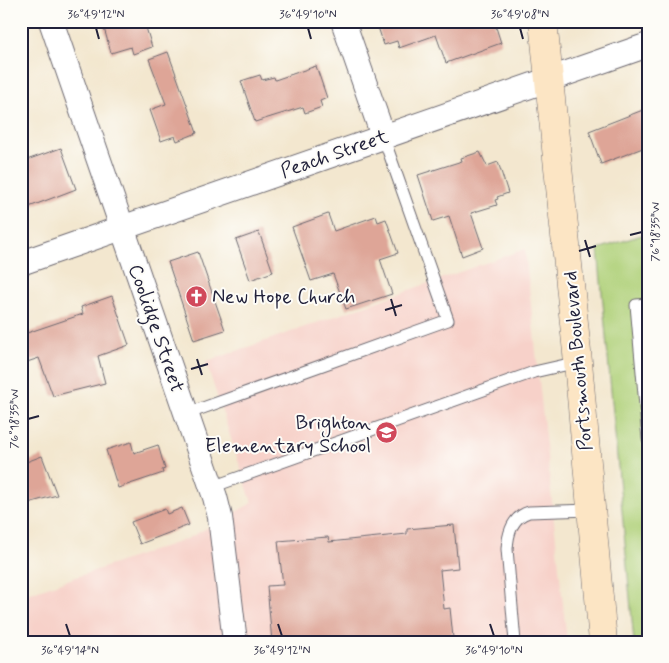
<svg xmlns="http://www.w3.org/2000/svg" width="669" height="663" viewBox="0 0 669 663" font-family="Mynerve,sans-serif">
	<rect width="100%" height="100%" fill="#fdfcf7"/>
	<filter id="ink" filterUnits="userSpaceOnUse"><feTurbulence type="fractalNoise" baseFrequency=".02" numOctaves="2"/><feDisplacementMap in="SourceGraphic" scale="10" xChannelSelector="R" yChannelSelector="G"/><feConvolveMatrix kernelMatrix="1 2 1 2 8 2 1 2 1" color-interpolation-filters="sRGB"/></filter>
	<filter id="wash" filterUnits="userSpaceOnUse"><feTurbulence type="fractalNoise" baseFrequency=".0096" numOctaves="4" result="noise"/><feDisplacementMap in="SourceGraphic" scale="20" xChannelSelector="R" yChannelSelector="G"/><feGaussianBlur stdDeviation="1.12" result="paint"/><feColorMatrix in="noise" values="0 0 0 0 0 0 0 0 0 0 0 0 0 0 0 0 0 1.4 0 .05"/><feComposite in="paint" operator="in"/></filter>
	<g filter="url(#wash)">
		<rect width="100%" height="100%" fill="#f3e7cf"/>
		<path fill="#f7d1c9" d="M525,249L567,642H21V596L187,539L252,503L206,362Z"/>
		<path fill="#afd078" stroke="#68795a" d="M648,233V642H634L598,249Z"/>
		<g id="blocks">
			<g fill="#dea597">
				<path d="M102,21H144L152,47L133,54L131,47L111,53Z"/>
				<path d="M376,21H494L501,43L446,63L436,35L399,48L397,41L384,45Z"/>
				<path d="M168,52L197,133L177,141L175,136L161,141L150,110L166,104L149,59Z"/>
				<path d="M316,66L327,98L320,101L322,107L305,113L303,107L255,122L241,81L260,75L262,80L274,77L275,80Z"/>
				<path d="M648,108V146L601,164L589,131Z"/>
				<path d="M61,148L76,189L21,210V162Z"/>
				<path d="M480,152L487,166L498,162L508,193L497,197L498,199L495,200L497,205L471,213L483,248L462,256L449,216L433,221L418,175L462,161L461,158Z"/>
				<path d="M328,214L334,231L376,216L378,222L386,219L398,253L380,259L392,294L346,309L333,274L311,281L292,227Z"/>
				<path d="M259,232L273,272L250,280L236,240Z"/>
				<path d="M198,252L225,330L194,340L168,262Z"/>
				<path d="M112,296L129,345L98,356L105,383L53,396L39,358L21,364V335L83,314L81,307Z"/>
				<path d="M131,442L134,453L158,445L165,469L162,470L163,473L118,488L106,450Z"/>
				<path d="M42,456L57,495L21,505V464Z"/>
				<path d="M182,508L189,525L140,544L131,522L165,509L167,514Z"/>
				<path d="M454,525L458,568L440,570L444,609L450,608L453,638H447V642H272L267,586L283,585L278,541L328,537L329,542L407,534V529Z"/>
			</g>
		</g>
	</g>
	<g filter="url(#ink)">
		<use href="#blocks" fill-opacity="0" stroke="#6b676f" stroke-width="1"/>
		<g fill="none" stroke-linecap="round" stroke-linejoin="round">
			<defs>
				<g id="service">
					<path d="M648,304L636,305L648,439"/>
					<path d="M186,414L448,320L383,136"/>
					<path d="M212,487L534,372L578,362"/>
					<path d="M515,642L507,549C508,533 512,517 529,512L591,510"/>
				</g>
				<g id="minor">
					<path d="M51,21L215,497L220,517L235,642"/>
					<path d="M343,21L383,136"/>
					<path d="M21,263L648,45"/>
				</g>
				<path id="secondary" d="M543,21L578,362L603,642"/>
			</defs>
			<use href="#service" stroke="#6b676f" stroke-width="13"/>
			<use href="#minor" stroke="#6b676f" stroke-width="26"/>
			<use href="#secondary" stroke="#6b676f" stroke-width="29"/>
			<use href="#service" stroke="#fff" stroke-width="11"/>
			<use href="#minor" stroke="#fff" stroke-width="24"/>
			<use href="#secondary" stroke="#fce5c4" stroke-width="28"/>
		</g>
	</g>
	<path fill="none" stroke="#22223b" stroke-width="2" d="M96,28L99,39M308,28L311,39M520,28L523,39M630,235L642,232M585,240L590,257M579,251L596,246M391,299L396,316M385,310L402,305M197,359L202,375M191,369L208,364M28,419L39,416M66,624L70,636M278,624L282,636M490,624L494,636"/>
	<defs>
		<symbol id="church-disc" viewBox="-11 -11 22 22"><circle r="9.5" fill="#d1495b" stroke="#fdfcf7"/><path d="M-1.2-6h2.4v3.5h3.3v2.4h-3.3V6h-2.4V-.1h-3.3v-2.4h3.3Z" fill="#fff"/></symbol>
		<symbol id="school-disc" viewBox="-11 -11 22 22"><circle r="9.5" fill="#d1495b" stroke="#fdfcf7"/><path d="M0-5L7-2L0 1L-7-2ZM-4 1L0 2.5L4 1V4Q0 6-4 4Z" fill="#fff"/></symbol>
	</defs>
	<g fill-rule="evenodd">
		<use href="#church-disc" x="184" y="284" width="25" height="25"/>
		<use href="#school-disc" x="374" y="420" width="25" height="25"/>
	</g>
	<g text-anchor="middle" stroke-width="4" stroke-linejoin="round" paint-order="stroke">
		<g font-size="20" fill="#22223b" stroke="#fdfcf7">
			<text transform="translate(334 153) rotate(-19)" y="7">Peach Street</text>
			<text transform="translate(157 328) rotate(71)" y="7">Coolidge Street</text>
			<text transform="translate(577 361) rotate(-95)" y="7">Portsmouth Boulevard</text>
		</g>
		<g font-size="20" fill="#22223b" stroke="#fdfcf7" text-anchor="start">
			<text x="212" y="303">New Hope Church</text>
			<text x="371" y="429" text-anchor="end">Brighton<tspan x="371" dy="23">Elementary School</tspan></text>
		</g>
	</g>
	<rect width="669" height="663" fill="none" stroke="#fdfcf7" stroke-width="55"/>
	<rect x="28" y="28" width="614" height="608" fill="none" stroke="#22223b" stroke-width="2"/>
	<g font-size="12" text-anchor="middle" fill="#22223b">
		<text x="96" y="18">36°49'12"N</text>
		<text x="308" y="18">36°49'10"N</text>
		<text x="520" y="18">36°49'08"N</text>
		<text transform="translate(655 232) rotate(-90)" y="4">76°18'35"W</text>
		<text transform="translate(14 419) rotate(-90)" y="4">76°18'35"W</text>
		<text x="70" y="654">36°49'14"N</text>
		<text x="282" y="654">36°49'12"N</text>
		<text x="494" y="654">36°49'10"N</text>
	</g>
</svg>
